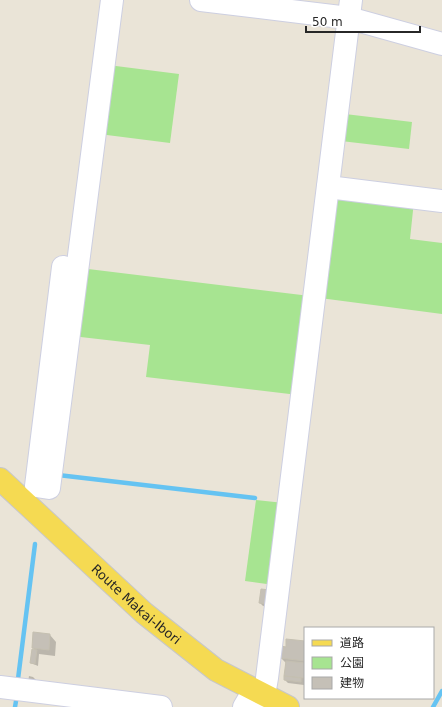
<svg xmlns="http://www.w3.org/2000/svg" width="442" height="707" viewBox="0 0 442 707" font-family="'DejaVu Sans','Noto Sans JP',sans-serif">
	<rect width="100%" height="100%" fill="#eae4d7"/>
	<g fill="#a7e491">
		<path d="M108,65L179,74L170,143L99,134Z"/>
		<path d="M345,114L412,122L409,149L341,141Z"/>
		<path d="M333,191L414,201L410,239L442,243V314L320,298Z"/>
		<path d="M80,268L310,296L298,395L146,377L150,345L72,336Z"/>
		<path d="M256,500L284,503L274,585L245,581Z"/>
	</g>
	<g fill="#0003">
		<path d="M262,590L270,607L263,606L260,603Z"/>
		<path d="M34,634L50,635L56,642L55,656L39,654L38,666L31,663L36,651L33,648Z"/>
		<path d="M305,642V683L304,685L288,683L285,680L287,677L285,675L286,663L281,658L286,648Z"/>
		<path d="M29,676L33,677L36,680V685L28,682Z"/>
	</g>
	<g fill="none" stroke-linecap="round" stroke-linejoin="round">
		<g stroke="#65c3f2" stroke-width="4.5">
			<path d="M58,475L255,498"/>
			<path d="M18,679L35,544"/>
			<path d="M15,707L16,701"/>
			<path d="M433,707L442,691"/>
		</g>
	</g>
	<g fill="#c5c0b7" stroke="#c5c0b1">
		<path d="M261,589L270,590L267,604L259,603Z"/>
		<path d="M33,632L50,634L49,650L32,648Z"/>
		<path d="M286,639L305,641V661L280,658L281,646L286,647Z"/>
		<path d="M32,649L37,650L35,664L30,663Z"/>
		<path d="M286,661L305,663V678L284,676Z"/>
		<path d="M284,676L301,678V682L284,680Z"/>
	</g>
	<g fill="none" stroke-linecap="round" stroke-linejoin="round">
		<defs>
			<g id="minor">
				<path d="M201,0L349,18L442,44"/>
				<path d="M328,187L442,201"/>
				<path d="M63,267L36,486L49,488L112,0"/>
				<path d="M0,687L161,707"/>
				<path d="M244,707L254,690"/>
				<path d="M262,707L267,678L351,0"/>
			</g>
			<g id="major">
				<path id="s1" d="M0,479L144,613L216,670L288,707"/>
			</g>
		</defs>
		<use href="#minor" stroke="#cdcfe1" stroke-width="24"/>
		<use href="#major" stroke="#c7c7c7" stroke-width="24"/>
		<use href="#minor" stroke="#fff" stroke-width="22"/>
		<use href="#major" stroke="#f5da52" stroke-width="22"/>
	</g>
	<g text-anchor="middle" stroke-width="4" stroke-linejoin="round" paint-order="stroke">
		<g font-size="13" fill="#272727" stroke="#fff">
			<text dy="5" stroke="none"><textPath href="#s1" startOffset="185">Route Makai-Ibori</textPath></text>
		</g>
	</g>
	<rect x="304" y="627" width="130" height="72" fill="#ffffff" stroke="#a9a9a9"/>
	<rect x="312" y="640" width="20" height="6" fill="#f5da52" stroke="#a9a9a9"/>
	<text x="340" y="647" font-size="12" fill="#272727">道路</text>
	<rect x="312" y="657" width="20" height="12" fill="#a7e491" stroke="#a9a9a9"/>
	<text x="340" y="667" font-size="12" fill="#272727">公園</text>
	<rect x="312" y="677" width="20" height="12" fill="#c5c0b7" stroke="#a9a9a9"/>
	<text x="340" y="687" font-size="12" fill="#272727">建物</text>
	<path d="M306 26v6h114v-6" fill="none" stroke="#272727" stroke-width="2"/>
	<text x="312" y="26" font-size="12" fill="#272727" stroke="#ffffff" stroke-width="3" paint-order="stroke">50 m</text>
</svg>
